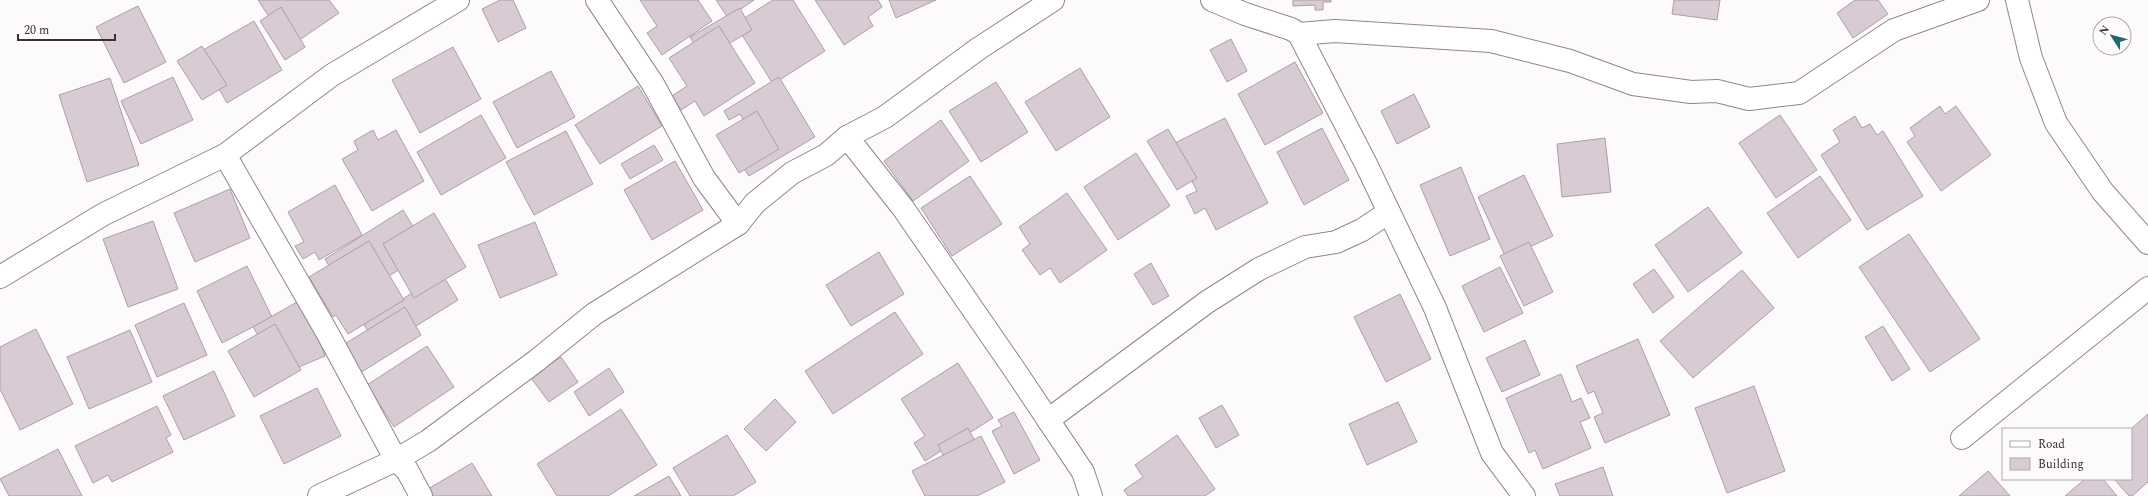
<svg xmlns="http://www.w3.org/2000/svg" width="2148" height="496" viewBox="0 0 2148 496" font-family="Spectral,serif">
	<rect width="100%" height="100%" fill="#fdfafc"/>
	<g fill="#d9cbd3" stroke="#ac9ea6">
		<path d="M258,0H329L339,13L289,47Z"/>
		<path d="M500,0H513L526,28L498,42L482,9Z"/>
		<path d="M640,0H698L712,21L662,55L647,33L657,26Z"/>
		<path d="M716,0H754L728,18Z"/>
		<path d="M773,0H793L825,51L773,84L735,24Z"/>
		<path d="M815,0H878L882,7L868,17L873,26L844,45Z"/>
		<path d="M889,0H936L896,18Z"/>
		<path d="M1293,0H1331V2H1323V10H1315V5L1293,6Z"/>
		<path d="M1674,0H1720L1717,20L1672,14Z"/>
		<path d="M1855,0H1878L1888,14L1853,38L1837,13Z"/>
		<path d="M138,6L166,62L124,83L96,27Z"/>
		<path d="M281,7L305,47L285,60L260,21Z"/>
		<path d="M740,8L752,30L703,59L690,37Z"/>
		<path d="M254,21L282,70L227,103L198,53Z"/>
		<path d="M719,26L755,83L704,116L695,101L681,110L672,96L687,86L669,58Z"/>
		<path d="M1231,39L1247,71L1227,82L1210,50Z"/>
		<path d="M202,46L227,85L202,100L177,61Z"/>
		<path d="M453,47L481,99L420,133L392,80Z"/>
		<path d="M1295,62L1323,113L1265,145L1238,94Z"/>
		<path d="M1080,68L1110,117L1056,151L1025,102Z"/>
		<path d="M551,71L575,117L517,148L493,102Z"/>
		<path d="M173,77L193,120L141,144L121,101Z"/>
		<path d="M779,77L815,137L749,176L740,163L761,151L740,114L729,120L724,111Z"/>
		<path d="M110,78L139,165L87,182L59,95Z"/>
		<path d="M996,82L1028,132L981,162L949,111Z"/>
		<path d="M638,86L662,126L600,164L575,125Z"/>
		<path d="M1414,94L1430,127L1397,144L1381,111Z"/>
		<path d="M1940,106L1945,114L1956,106L1991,155L1941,191L1907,142L1915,136L1910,128Z"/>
		<path d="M757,111L779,149L739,173L716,135Z"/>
		<path d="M481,115L506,158L441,195L417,152Z"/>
		<path d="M1780,115L1817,170L1776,198L1739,143Z"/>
		<path d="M1855,116L1862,128L1870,124L1877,135L1883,131L1923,196L1867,230L1821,155L1840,142L1833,130Z"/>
		<path d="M1225,118L1268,203L1216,230L1205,208L1195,214L1186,196L1197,191L1173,144Z"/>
		<path d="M941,120L969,161L913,201L884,161Z"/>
		<path d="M1322,128L1349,180L1304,205L1277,152Z"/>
		<path d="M1168,129L1197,178L1177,190L1147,141Z"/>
		<path d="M373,130L378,140L396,130L424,181L372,211L342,159L358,150L354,141Z"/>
		<path d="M566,131L593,184L534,215L506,162Z"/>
		<path d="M1605,138L1611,192L1562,197L1557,144Z"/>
		<path d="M654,145L663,160L630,179L621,164Z"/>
		<path d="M1136,153L1170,206L1118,240L1084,187Z"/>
		<path d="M675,161L703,210L652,240L624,190Z"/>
		<path d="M1461,167L1490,239L1450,256L1420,185Z"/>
		<path d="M1524,175L1553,236L1506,258L1478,197Z"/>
		<path d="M970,176L1002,224L952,256L921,208Z"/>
		<path d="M1820,176L1851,220L1798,258L1767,213Z"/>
		<path d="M335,185L362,235L319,260L315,252L303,259L295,246L304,242L288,212Z"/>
		<path d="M230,189L250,238L195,262L174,213Z"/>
		<path d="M1067,193L1107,250L1060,283L1050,268L1040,275L1022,250L1030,244L1019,227Z"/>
		<path d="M1708,207L1742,253L1688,292L1655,245Z"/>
		<path d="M403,210L458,300L379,349L363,323L414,292L400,269L350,301L325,259Z"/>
		<path d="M434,213L466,267L414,298L383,244Z"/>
		<path d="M153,221L178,289L128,307L103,239Z"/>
		<path d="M535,222L557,275L500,298L478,245Z"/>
		<path d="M1909,234L1980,339L1930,372L1859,267Z"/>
		<path d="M369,241L404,300L348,334L336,315L333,317L309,277Z"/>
		<path d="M1529,242L1553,292L1524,306L1500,256Z"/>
		<path d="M879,252L904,294L851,326L826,285Z"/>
		<path d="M1151,263L1169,296L1153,305L1134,274Z"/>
		<path d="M247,266L272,317L222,343L197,291Z"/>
		<path d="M1500,267L1523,313L1484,332L1462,286Z"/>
		<path d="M1654,269L1674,297L1653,313L1633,284Z"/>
		<path d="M1742,270L1774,308L1693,378L1660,341Z"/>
		<path d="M1400,294L1431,359L1386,382L1354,317Z"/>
		<path d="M304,298L325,356L282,374L253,327Z"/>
		<path d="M184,303L207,355L157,377L135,325Z"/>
		<path d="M405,307L421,335L355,376L343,345Z"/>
		<path d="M895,312L923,354L833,414L805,371Z"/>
		<path d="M275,324L301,370L254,397L228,351Z"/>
		<path d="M1883,326L1910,369L1892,381L1865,337Z"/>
		<path d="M36,329L73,404L20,430L0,389V347Z"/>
		<path d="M130,330L152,382L89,409L67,357Z"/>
		<path d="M1638,339L1670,415L1605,443L1594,417L1603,413L1594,391L1588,394L1576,366Z"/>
		<path d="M1525,340L1540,375L1502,392L1486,358Z"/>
		<path d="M427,346L454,387L394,427L367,385Z"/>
		<path d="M561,357L578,382L549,402L531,378Z"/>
		<path d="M958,363L993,418L925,461L914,443L925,436L901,399Z"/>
		<path d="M609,368L624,392L589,416L574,392Z"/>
		<path d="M214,371L235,416L184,440L163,396Z"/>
		<path d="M1561,374L1572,402L1581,398L1590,418L1580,422L1591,448L1543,469L1535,450L1529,453L1506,398Z"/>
		<path d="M1754,386L1785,471L1727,493L1695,408Z"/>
		<path d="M317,388L341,436L284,464L260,416Z"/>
		<path d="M775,399L796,422L766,451L744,429Z"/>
		<path d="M1398,402L1417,442L1367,465L1349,424Z"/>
		<path d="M1222,405L1239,435L1216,448L1199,418Z"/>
		<path d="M157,406L171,435L166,438L173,452L112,482L108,475L93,483L75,446Z"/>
		<path d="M621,409L657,465L608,496H557L537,464Z"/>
		<path d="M1014,412L1040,460L1014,474L992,431L1002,426L998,420Z"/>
		<path d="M2148,414V482L2132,496H2129L2114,479H2131V429Z"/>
		<path d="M968,428L992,473L961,490L938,445Z"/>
		<path d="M727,435L756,482L733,496H690L673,468Z"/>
		<path d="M1177,435L1215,489L1205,496H1128L1124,490L1143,477L1135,465Z"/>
		<path d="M981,436L1005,482L977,496H925L912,471Z"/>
		<path d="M58,449L82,496H9L0,479Z"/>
		<path d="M472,463L492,496H432L428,489Z"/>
		<path d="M1603,467L1613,496H1560L1555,484Z"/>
		<path d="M1988,471L2010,496H1959Z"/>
		<path d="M669,476L681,496H634Z"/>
		<path d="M2085,479H2103L2117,496H2065Z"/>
	</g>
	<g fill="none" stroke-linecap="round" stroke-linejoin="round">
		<defs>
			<g id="minor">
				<path d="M597,0L653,84L704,178L738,224"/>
				<path d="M1212,0L1245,14L1291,29L1299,34L1366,164L1435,308L1492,453L1524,496"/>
				<path d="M2017,0L2031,58L2056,123L2103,192L2148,243"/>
				<path d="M1299,34L1335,31L1491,41L1570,61L1633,84L1691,92L1717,91L1749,99L1799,93L1894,30L1978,0"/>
				<path d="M847,137L903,208L1014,369L1083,472L1091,496"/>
				<path d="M225,155L328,334L396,460L407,470L421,496"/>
				<path d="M0,277L104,214L225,155L332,75L458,0"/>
				<path d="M1048,420L1207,302L1259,269L1305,247L1336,242L1362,230L1389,212"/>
				<path d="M1962,438L2148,288"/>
				<path d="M319,496L396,460L428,441L536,361L594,314L738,224L755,203L792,173L826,155L847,137L885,117L978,49L1053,0"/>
			</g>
		</defs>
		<use href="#minor" stroke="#92858d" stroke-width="24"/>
		<use href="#minor" stroke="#fff" stroke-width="22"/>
	</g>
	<rect x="2002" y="428" width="130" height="52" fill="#fdfafc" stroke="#aeaaac"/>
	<rect x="2010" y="441" width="20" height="6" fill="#ffffff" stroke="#aeaaac"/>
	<text x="2038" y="448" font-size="12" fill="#373134">Road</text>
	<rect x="2010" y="458" width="20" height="12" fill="#d9cbd3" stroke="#aeaaac"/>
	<text x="2038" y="468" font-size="12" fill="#373134">Building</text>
	<g transform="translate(2112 36) rotate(306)"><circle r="19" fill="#fdfafc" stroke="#aeaaac"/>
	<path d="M0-3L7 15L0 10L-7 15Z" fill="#206b69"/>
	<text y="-6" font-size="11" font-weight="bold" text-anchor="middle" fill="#373134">N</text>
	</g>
	<path d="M18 34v6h97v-6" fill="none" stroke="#373134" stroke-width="2"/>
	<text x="24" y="34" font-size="12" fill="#373134" stroke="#fdfafc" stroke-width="3" paint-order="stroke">20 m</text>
</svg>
